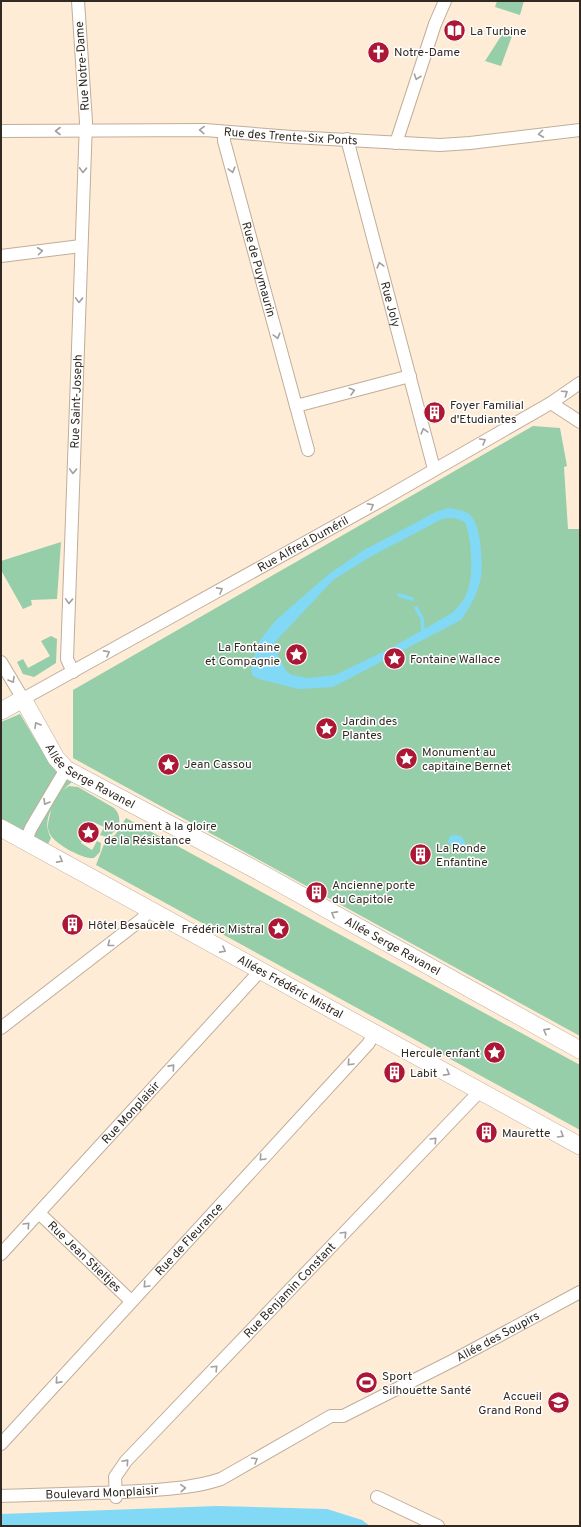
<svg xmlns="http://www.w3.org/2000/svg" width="581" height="1527" viewBox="0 0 581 1527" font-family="Overpass,sans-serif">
	<rect width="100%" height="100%" fill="#feecd7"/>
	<g fill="#96cea9">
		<path d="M497,1H524L520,15L495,7Z"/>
		<path d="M503,33L512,36L501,66L485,61Z"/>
		<path d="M533,426L560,428L567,466L564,467L568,529H580V1036L73,758V690Z"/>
		<path d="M61,542L57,599L31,600L32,605L23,609L1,570V561Z"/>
		<path d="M51,636L57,639L56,663L34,677L23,674L17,662L23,659L28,668L50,656L41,641Z"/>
		<path d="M20,714L36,741L55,766L74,780L63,790L69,786L78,787L114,808C124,818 119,831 107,837L100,835L104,827L93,822L81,843L92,850L97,841L101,843L100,852L94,858C84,860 52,843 49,832C46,825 50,817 51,810C46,820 46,829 51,838L46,848L1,823V722Z"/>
		<path d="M126,818L580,1065V1130L96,865L106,839L115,835Z"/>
	</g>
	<g fill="#81d9f6" fill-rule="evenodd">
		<path d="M448,508C455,509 463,510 469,514C481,522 483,562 481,576C479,592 470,607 461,620L333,687L298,689L259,679L252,675L251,665L260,640L276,620L329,574L364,550L436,512ZM454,518L465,522C472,540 474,575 467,593C464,601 458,607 452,613L391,648L335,675L308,678L292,675L287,672L278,656L275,642L333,580L370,557L442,519Z"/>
		<path d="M456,835L462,837L466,845L463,848H454L448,842L450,836Z"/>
		<path d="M217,1506L327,1509L362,1520L370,1526H1V1514Z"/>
	</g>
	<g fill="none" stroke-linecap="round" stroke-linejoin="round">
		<g stroke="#81d9f6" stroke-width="3.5">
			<path d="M399,595L412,599"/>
			<path d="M416,608L422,618L423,629"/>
		</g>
		<defs>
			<g id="minor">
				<path id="s1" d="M1,131L205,130L292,137L440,145L470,143L580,130"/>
				<path id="s2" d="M224,132V141L296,406L410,376"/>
				<path id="s3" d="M347,139L434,469"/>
				<path d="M396,143L435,24L445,1"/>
				<path d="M1,256L81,246"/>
				<path d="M551,403L580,422"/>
				<path d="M296,406L308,450"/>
				<path id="s4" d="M1,662L23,699L382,500L551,403L580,383"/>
				<path id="s5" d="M73,672L67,659L86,122L78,1"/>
				<path d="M25,842L31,828L66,769"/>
				<path d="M1,1028L142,919L149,909"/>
				<path id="s6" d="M39,1213L131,1301"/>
				<path id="s7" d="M1,1254L261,970"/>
				<path id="s8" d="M1,1444L368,1044L375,1033"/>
				<path id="s9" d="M1,1496C47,1494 93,1494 139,1491C167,1489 194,1488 221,1479L331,1416H343L454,1360L580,1292"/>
				<path id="s10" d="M116,1497L115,1477L126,1461L480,1091"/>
				<path d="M377,1497L438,1526"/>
			</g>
			<g id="secondary">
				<path id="s11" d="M1,711L23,699L56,758L66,769L254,869L580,1050"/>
				<path id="s12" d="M1,828L580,1146"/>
			</g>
		</defs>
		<use href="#minor" stroke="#bfae9a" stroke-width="14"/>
		<use href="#secondary" stroke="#bfae9a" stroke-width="18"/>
		<use href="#minor" stroke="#fff" stroke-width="12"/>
		<use href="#secondary" stroke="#fff" stroke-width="17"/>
	</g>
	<defs><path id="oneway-chevron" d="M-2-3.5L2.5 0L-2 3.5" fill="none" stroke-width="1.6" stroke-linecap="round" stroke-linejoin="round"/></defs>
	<g stroke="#a29f9c">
		<use href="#oneway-chevron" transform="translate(417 77) rotate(109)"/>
		<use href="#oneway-chevron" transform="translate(202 130) rotate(-178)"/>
		<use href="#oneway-chevron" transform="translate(58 131) rotate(180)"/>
		<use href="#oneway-chevron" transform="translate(541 134) rotate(173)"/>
		<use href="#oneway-chevron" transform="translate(83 170) rotate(92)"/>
		<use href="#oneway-chevron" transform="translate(232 170) rotate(75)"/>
		<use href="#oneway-chevron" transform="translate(40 251) rotate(-7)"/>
		<use href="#oneway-chevron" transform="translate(380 265) rotate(-105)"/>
		<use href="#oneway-chevron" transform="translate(79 300) rotate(92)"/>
		<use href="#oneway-chevron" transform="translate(277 336) rotate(75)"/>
		<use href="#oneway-chevron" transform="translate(352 391) rotate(-15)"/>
		<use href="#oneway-chevron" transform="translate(565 393) rotate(-34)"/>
		<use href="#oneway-chevron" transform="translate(424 431) rotate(-105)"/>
		<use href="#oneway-chevron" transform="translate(483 441) rotate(-30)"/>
		<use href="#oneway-chevron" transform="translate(73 471) rotate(92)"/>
		<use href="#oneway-chevron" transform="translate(371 506) rotate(-29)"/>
		<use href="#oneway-chevron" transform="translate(220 590) rotate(-29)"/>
		<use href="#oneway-chevron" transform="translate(69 601) rotate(92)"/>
		<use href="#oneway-chevron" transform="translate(107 653) rotate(-29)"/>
		<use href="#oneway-chevron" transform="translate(12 680) rotate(60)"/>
		<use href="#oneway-chevron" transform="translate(37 725) rotate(-120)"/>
		<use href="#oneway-chevron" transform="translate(46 802) rotate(120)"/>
		<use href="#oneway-chevron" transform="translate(60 860) rotate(29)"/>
		<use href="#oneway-chevron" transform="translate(334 914) rotate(-151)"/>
		<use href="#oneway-chevron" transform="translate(110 944) rotate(142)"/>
		<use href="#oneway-chevron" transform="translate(223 950) rotate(29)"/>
		<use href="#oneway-chevron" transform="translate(546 1031) rotate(-151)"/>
		<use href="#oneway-chevron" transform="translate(350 1063) rotate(133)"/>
		<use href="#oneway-chevron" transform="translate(172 1067) rotate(-48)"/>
		<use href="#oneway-chevron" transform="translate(447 1073) rotate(29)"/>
		<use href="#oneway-chevron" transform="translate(561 1135) rotate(31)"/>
		<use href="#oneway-chevron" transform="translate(434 1140) rotate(-46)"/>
		<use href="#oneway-chevron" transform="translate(262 1158) rotate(133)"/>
		<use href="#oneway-chevron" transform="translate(27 1225) rotate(-47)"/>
		<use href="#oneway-chevron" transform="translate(344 1234) rotate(-46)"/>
		<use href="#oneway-chevron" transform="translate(146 1285) rotate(133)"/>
		<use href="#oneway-chevron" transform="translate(215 1368) rotate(-46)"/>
		<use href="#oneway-chevron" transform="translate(58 1381) rotate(132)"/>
		<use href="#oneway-chevron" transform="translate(255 1460) rotate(-30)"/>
		<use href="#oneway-chevron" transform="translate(126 1462) rotate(-49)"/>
		<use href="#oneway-chevron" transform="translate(183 1488) rotate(-4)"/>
	</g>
	<defs>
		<symbol id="library-disc" viewBox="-11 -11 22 22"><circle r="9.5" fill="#ac1735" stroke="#fff"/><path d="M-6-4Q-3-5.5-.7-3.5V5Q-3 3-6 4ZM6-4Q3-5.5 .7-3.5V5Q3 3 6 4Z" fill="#fff"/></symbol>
		<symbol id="church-disc" viewBox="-11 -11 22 22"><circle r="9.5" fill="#ac1735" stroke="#fff"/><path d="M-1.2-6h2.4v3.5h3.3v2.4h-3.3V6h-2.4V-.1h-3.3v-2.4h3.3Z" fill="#fff"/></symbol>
		<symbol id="building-disc" viewBox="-11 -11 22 22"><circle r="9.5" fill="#ac1735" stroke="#fff"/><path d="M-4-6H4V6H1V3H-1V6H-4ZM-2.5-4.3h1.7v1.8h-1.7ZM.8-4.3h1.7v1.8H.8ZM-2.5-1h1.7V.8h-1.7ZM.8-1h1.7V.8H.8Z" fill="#fff"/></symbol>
		<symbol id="sight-disc" viewBox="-11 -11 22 22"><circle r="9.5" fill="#ac1735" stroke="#fff"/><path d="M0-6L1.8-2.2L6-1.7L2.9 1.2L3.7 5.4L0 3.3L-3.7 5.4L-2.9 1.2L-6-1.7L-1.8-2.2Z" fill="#fff"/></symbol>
		<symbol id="stadium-disc" viewBox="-11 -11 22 22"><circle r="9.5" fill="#ac1735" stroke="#fff"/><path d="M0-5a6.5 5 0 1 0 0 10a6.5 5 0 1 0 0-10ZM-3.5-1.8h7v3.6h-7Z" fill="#fff"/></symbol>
		<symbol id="school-disc" viewBox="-11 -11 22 22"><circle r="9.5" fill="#ac1735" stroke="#fff"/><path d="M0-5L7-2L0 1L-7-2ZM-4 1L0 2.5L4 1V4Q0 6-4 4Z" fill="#fff"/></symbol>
	</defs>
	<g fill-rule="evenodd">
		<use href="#library-disc" x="442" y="18" width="25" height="25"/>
		<use href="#church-disc" x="366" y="40" width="25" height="25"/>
		<use href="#building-disc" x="422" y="400" width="25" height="25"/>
		<use href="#sight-disc" x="284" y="642" width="25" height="25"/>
		<use href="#sight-disc" x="382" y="646" width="25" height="25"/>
		<use href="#sight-disc" x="314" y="716" width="25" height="25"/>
		<use href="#sight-disc" x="394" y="746" width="25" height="25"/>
		<use href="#sight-disc" x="156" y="752" width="25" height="25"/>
		<use href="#sight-disc" x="76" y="820" width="25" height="25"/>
		<use href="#building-disc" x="408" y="842" width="25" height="25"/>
		<use href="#building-disc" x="304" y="880" width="25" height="25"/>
		<use href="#building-disc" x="60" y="912" width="25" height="25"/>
		<use href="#sight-disc" x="266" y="916" width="25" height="25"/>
		<use href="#sight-disc" x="482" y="1040" width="25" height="25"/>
		<use href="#building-disc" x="382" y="1060" width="25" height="25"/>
		<use href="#building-disc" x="474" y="1120" width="25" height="25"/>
		<use href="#stadium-disc" x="354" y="1370" width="25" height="25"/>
		<use href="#school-disc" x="546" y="1390" width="25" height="25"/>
	</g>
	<g text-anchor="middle" stroke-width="3" stroke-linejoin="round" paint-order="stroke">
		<g font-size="12" fill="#312a22" stroke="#fff" text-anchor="start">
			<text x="470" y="35">La Turbine</text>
			<text x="394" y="56">Notre-Dame</text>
			<text x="450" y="409">Foyer Familial<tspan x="450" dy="14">d'Etudiantes</tspan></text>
			<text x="280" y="651" text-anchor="end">La Fontaine<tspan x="280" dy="14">et Compagnie</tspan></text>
			<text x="410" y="663">Fontaine Wallace</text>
			<text x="342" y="725">Jardin des<tspan x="342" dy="14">Plantes</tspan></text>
			<text x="422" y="756">Monument au<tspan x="422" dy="14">capitaine Bernet</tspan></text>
			<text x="184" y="768">Jean Cassou</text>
			<text x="104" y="830">Monument à la gloire<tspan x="104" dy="14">de la Résistance</tspan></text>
			<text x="436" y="852">La Ronde<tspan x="436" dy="14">Enfantine</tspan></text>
			<text x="332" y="889">Ancienne porte<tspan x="332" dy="14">du Capitole</tspan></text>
			<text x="88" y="929">Hôtel Besaucèle</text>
			<text x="264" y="933" text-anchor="end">Frédéric Mistral</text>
			<text x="480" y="1057" text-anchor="end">Hercule enfant</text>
			<text x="410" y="1077">Labit</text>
			<text x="502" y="1137">Maurette</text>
			<text x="382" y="1380">Sport<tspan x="382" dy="14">Silhouette Santé</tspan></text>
			<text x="542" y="1400" text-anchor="end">Accueil<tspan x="542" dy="14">Grand Rond</tspan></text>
		</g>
		<g font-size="12" fill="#312a22" stroke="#fff">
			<text transform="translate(82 66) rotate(-94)" y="4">Rue Notre-Dame</text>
			<text dy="4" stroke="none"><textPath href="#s1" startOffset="290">Rue des Trente-Six Ponts</textPath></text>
			<text dy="4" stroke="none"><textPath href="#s2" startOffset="142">Rue de Puymaurin</textPath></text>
			<text dy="4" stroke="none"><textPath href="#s3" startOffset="171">Rue Joly</textPath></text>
			<text dy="4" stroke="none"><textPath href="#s5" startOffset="272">Rue Saint-Joseph</textPath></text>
			<text dy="4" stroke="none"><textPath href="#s4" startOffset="363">Rue Alfred Duméril</textPath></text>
			<text dy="4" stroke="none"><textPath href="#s11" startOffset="131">Allée Serge Ravanel</textPath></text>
			<text dy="4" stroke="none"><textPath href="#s11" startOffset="479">Allée Serge Ravanel</textPath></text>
			<text dy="4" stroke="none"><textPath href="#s12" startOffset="330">Allées Frédéric Mistral</textPath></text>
			<text dy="4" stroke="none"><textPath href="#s7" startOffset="192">Rue Monplaisir</textPath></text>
			<text dy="4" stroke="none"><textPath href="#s8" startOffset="278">Rue de Fleurance</textPath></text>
			<text dy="4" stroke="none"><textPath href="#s6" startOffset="63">Rue Jean Stieltjes</textPath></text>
			<text dy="4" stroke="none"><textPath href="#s10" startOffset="276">Rue Benjamin Constant</textPath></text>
			<text dy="4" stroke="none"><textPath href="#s9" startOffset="534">Allée des Soupirs</textPath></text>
			<text dy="4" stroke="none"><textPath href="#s9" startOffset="101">Boulevard Monplaisir</textPath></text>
		</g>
	</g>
	<rect width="581" height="1527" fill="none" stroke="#312a22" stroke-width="4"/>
</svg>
